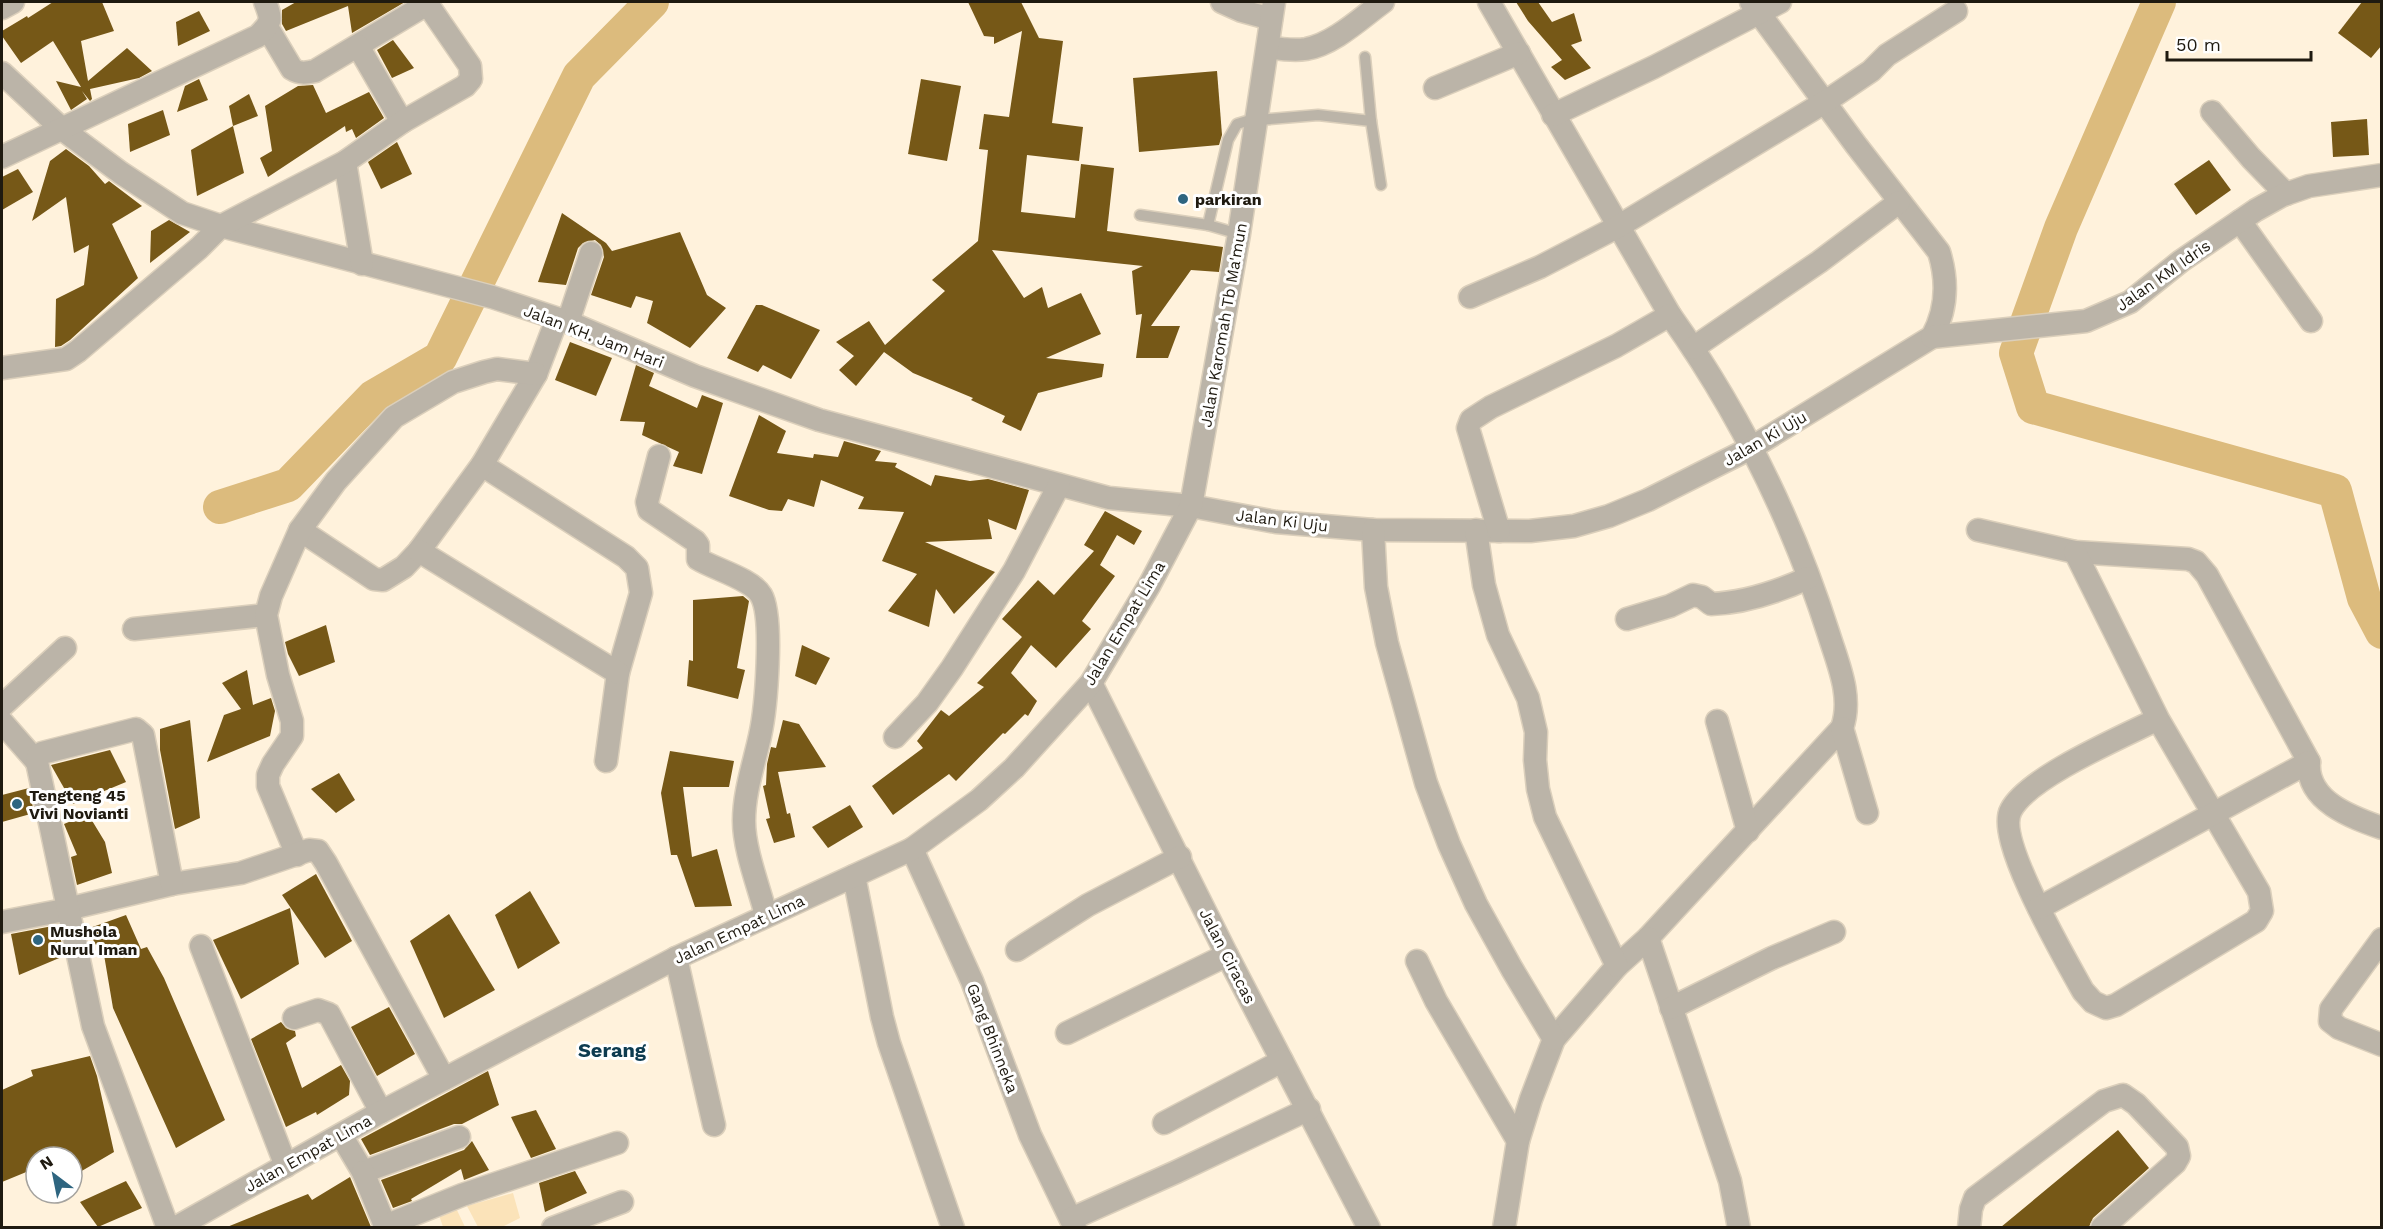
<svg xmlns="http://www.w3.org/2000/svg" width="2383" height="1229" viewBox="0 0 2383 1229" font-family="'Work Sans',sans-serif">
	<rect width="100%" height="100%" fill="#fff2dc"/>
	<g fill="#fbe3b9">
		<path d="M513,1193L520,1218L502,1227H478L467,1206Z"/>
		<path d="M455,1206L465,1227H443L438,1212Z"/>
	</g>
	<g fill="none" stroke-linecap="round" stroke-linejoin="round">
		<g stroke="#dcbb7d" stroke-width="34">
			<path d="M2159,2L2061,228L2016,353L2033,407L2335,491L2364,598L2382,632"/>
			<path d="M220,507L288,485L373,397L440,358L579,76L652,2"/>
		</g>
	</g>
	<g fill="#765817">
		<path d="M53,2H102L114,31L81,41L88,81L127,48L152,71L139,78L90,89L92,99L90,101L82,91L87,99L71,110L56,81L81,87L53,41L21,63L2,36V31L27,16L28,18Z"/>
		<path d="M296,2H405L352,33L348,6L286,31L282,24V10Z"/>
		<path d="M968,2H1021L1039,38L1063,41L1052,123L1083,127L1079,161L1027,155L1021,212L1075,218L1081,164L1114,168L1107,231L1223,247L1219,272L1191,270L1151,326H1180L1168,358H1136L1142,314L1136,315L1132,271L1143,266L992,250L1024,298L1042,287L1048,308L1081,293L1101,334L1046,358L1104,364L1102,377L1038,393L1021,431L1002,422L1005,416L971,400L973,398L913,373L884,352L856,386L839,370L854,356L836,342L869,321L885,345L945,291L932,280L978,241L988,150L979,149L984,114L1009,117L1022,31L994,44V37L984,36Z"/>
		<path d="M1516,2H1538L1552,22L1574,13L1582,41L1571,45L1591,68L1565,80L1551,67L1562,60L1528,21Z"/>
		<path d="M2362,2H2382V45L2371,58L2338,33Z"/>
		<path d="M199,11L210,31L178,46L176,22Z"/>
		<path d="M393,40L414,68L392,78L377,50Z"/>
		<path d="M1217,71L1222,135L1219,145L1139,152L1133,78Z"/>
		<path d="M199,79L208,100L177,112L185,86Z"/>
		<path d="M921,79L961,86L947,161L908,154Z"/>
		<path d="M313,85L326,113L369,92L384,118L356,138L352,129L346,132L345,126L268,177L260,158L272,151L265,106L298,86Z"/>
		<path d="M249,94L258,116L233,126L229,106Z"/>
		<path d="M163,110L170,135L130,152L128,124Z"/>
		<path d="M2367,119L2369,155L2333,157L2331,122Z"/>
		<path d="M233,126L244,173L197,196L191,150Z"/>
		<path d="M397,142L412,174L381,189L368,162Z"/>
		<path d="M66,149L89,166L105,184L109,181L142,206L112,224L138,278L70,340L61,346L55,347L56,299L84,285L89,245L74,253L66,197L32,221L50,161Z"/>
		<path d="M2209,160L2231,190L2196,215L2174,184Z"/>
		<path d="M18,169L33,192L2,210V177Z"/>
		<path d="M562,213L606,243L612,251L680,232L707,295L726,308L690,348L647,323L653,301L636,296L631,308L591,295L604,257L601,245L595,240L583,243L578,248L566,285L538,282Z"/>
		<path d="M169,220L190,232L150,263L151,231Z"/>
		<path d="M756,305H762L820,330L791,379L763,365L758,372L727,358Z"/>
		<path d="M570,342L612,358L596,396L555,380Z"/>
		<path d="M636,365L654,373L649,386L697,408L702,395L723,403L702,474L673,466L679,452L642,435L645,422L620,421Z"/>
		<path d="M759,415L786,431L777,453L813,458L814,454L838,457L844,441L881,451L875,461L897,463L895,467L931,486L935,475L970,481L988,479L1029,490L1016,530L988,519L992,539L925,542L995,572L954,614L936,589L929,627L888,611L917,574L882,561L904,512L858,509L864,497L821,480L814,507L788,499L782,511L769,510L729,496Z"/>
		<path d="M1105,511L1142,531L1134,545L1117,535L1100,565L1115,576L1082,621L1091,629L1056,668L1031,645L1011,673L1037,701L1028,716L1025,714L1005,734L1003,733L956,781L949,774L893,815L872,786L923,748L917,741L941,710L949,716L984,687L977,683L1022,637L1002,619L1038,580L1054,595L1094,551L1084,545Z"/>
		<path d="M743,596L749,601L737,668L745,670L738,699L687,686L689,660L693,661V600Z"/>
		<path d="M326,625L335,662L299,676L288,654L285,642Z"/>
		<path d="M802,645L830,658L816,685L795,676Z"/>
		<path d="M247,670L253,705L271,698L275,711L270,736L207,762L224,715L241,709L222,683Z"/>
		<path d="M190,720L200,818L175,829L160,750V729Z"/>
		<path d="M783,720L799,724L826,767L778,772L787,814L790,813L795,837L774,843L766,819L770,818L763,786L766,785L767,764L771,747L776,748Z"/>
		<path d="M110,750L126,782L73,804L51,765Z"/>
		<path d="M670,751L734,761L729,787H683L692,857L717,849L732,906L695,907L677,855H671L661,793Z"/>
		<path d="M339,773L355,800L336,813L311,789Z"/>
		<path d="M29,788L34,813L2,822V795Z"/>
		<path d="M850,805L863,827L828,848L812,827Z"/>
		<path d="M88,814L105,842L112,873L77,885L71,857L77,855L64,824Z"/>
		<path d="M316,874L352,941L325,958L282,895Z"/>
		<path d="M530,891L560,943L518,969L495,915Z"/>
		<path d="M290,908L299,964L241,999L213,940Z"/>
		<path d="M449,914L495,990L444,1018L410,941Z"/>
		<path d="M126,915L141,949L147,947L164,978L225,1120L176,1148L113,1008L102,943L96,945L87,929Z"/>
		<path d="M58,925L64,956L19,975L11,934Z"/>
		<path d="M389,1007L415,1054L377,1076L351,1027Z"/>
		<path d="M281,1022L286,1028L295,1031L296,1036L286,1043L302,1088L341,1065L350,1081L349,1095L317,1115L316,1112L286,1127L251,1039Z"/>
		<path d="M90,1056L97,1076L114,1152L80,1172L73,1157H36V1168L2,1182V1090L33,1076L31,1070Z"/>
		<path d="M488,1071L499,1105L462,1124H454L370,1155L361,1139Z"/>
		<path d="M536,1110L556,1149L531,1158L511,1117Z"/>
		<path d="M2118,1130L2149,1168L2093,1218L2089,1227H2001Z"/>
		<path d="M472,1141L489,1170L464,1180L461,1169L411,1199L412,1201L393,1208L381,1180L464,1150Z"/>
		<path d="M575,1171L587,1193L545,1212L539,1183Z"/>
		<path d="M350,1177L371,1227H227L308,1194L312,1200Z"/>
		<path d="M126,1181L142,1208L98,1227L80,1202Z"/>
	</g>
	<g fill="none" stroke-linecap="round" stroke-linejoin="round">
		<defs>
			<g id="lane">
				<path d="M1365,57L1371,121"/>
				<path d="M1140,215L1208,225"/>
				<path d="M1239,234L1208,225L1228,140L1237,124L1247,121L1318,115L1371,121L1381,185"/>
			</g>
			<g id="street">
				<path d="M1222,2L1242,11L1271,19"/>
				<path d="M1489,2L1670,315C1739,412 1793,522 1829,635C1838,664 1853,697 1842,728L1648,938L1617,966L1554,1039L1531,1099L1518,1141L1504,1228"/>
				<path d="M2,8L13,2"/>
				<path d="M267,27L292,69C300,74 306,73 315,71L427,4"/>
				<path d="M358,46L402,122"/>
				<path d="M1268,47C1280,49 1293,51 1306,49C1334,44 1361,18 1383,2"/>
				<path d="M2,73L62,129L121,173L182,213L221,226L492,297L568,322L695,376L819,420L1109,498L1191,506L1276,522L1373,530L1530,531L1574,526L1609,516L1648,500L1751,448L1932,337C1947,310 1948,281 1939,252L1856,145L1751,2"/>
				<path d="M1435,88L1519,53"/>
				<path d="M2212,112L2251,158L2286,194"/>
				<path d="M1553,115L1654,67L1780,2"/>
				<path d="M2,157L258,36C272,22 272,20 265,2"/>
				<path d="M345,162L362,264"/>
				<path d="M2240,221L2311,321"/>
				<path d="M1470,297L1540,267L1619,226L1825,102L1871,71L1887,55L1956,11"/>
				<path d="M568,322L591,253"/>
				<path d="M1932,337L2086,321L2130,302L2181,261L2256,210L2283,195L2309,186L2382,175"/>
				<path d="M1693,348L1819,262L1899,202"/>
				<path d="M2,368L66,359L78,351L199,248L221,226L345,162L402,122L465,86L471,79L470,66L426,2"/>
				<path d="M659,456L647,502L649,510L695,541L698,545V559C714,569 752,579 761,595C774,617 766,709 760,736C754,764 744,792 744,821C744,850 759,887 766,915"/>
				<path d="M482,465L626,557L637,568L641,593L618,673L606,761"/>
				<path d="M300,530L374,579L383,580L404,567L419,551L482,465L536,374L557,319"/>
				<path d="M1373,530L1376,587L1387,643L1426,783L1449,844L1476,904L1512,969L1554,1039"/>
				<path d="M1476,530L1484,585L1498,635L1528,698L1536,732L1535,760L1538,789L1545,817L1617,966"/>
				<path d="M1978,530L2075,552L2188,559L2196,562L2207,575L2309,762"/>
				<path d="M1499,531L1468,428L1471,420L1491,407L1616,346L1670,315"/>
				<path d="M419,551L618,673"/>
				<path d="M2075,552L2158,719L2259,892L2262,911L2256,921L2116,1005L2106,1008L2093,1002L2083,991C2066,960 1995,839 2011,810C2028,777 2122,737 2158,719"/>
				<path d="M1627,619L1670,606L1693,595L1702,597L1711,604C1745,603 1777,592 1808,578"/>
				<path d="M134,629L266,615"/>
				<path d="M1091,683L1227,955L1369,1228"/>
				<path d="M2,706L65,648"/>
				<path d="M1717,721L1748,831"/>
				<path d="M2,722L37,762"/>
				<path d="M1842,728L1867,813"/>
				<path d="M895,737L927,703L952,668L1014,571L1059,485"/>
				<path d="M912,849L972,981L1030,1135L1075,1228"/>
				<path d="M297,855L268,786V775L273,764L292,736V721L278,675L266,615L271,596L300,530L336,481L394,417L453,382L484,372L497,369L536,374"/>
				<path d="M854,876L882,1017L889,1043L953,1228"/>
				<path d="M2039,908L2309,762C2306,801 2351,817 2382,828"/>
				<path d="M2,922L59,911L172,884L241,873L309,850L318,851L326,863L444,1079"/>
				<path d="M1648,938L1730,1181L1739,1228"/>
				<path d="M2382,939L2331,1009L2330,1021L2339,1028L2382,1045"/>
				<path d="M201,946L286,1166"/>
				<path d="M1017,950L1088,905L1180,857"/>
				<path d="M676,958L714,1125"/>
				<path d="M1417,961L1436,1001L1518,1141"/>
				<path d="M1671,1008L1772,958L1834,932"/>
				<path d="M294,1018L318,1010L329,1014L381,1112"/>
				<path d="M1067,1033L1227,955"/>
				<path d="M1164,1123L1282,1061"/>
				<path d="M341,1135L363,1172L459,1137"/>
				<path d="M363,1172L386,1228"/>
				<path d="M1071,1219L1176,1172L1309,1109"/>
				<path d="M385,1226L462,1195L617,1143"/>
				<path d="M168,1228L93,1026L37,762L38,756L42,753L136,729L143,735L172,884"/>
				<path d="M175,1228L381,1112L676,958L912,849L979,800L1014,768L1091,683L1150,584L1191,506L1239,234L1274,2"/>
				<path d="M553,1228L622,1202"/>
				<path d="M1969,1228L1971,1209L1975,1198L2104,1101L2123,1095L2136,1104L2177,1147L2179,1156L2175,1163L2102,1228"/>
			</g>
		</defs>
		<use href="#lane" stroke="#dbcfbb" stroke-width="13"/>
		<use href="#street" stroke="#dbcfbb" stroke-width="25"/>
		<use href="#lane" stroke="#bbb4a8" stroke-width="10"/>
		<use href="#street" stroke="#bbb4a8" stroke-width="22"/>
	</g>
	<g fill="#2e6580" stroke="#fff" stroke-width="2">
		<circle cx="1183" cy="199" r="6"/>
		<circle cx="17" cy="804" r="6"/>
		<circle cx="38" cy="940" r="6"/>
	</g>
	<g text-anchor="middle" stroke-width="6" stroke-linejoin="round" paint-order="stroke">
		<g font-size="16" font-weight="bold" fill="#1f1a10" stroke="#fff" text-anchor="start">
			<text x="1195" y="205">parkiran</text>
			<text x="29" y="801">Tengteng 45<tspan x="29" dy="18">Vivi Novianti</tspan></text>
			<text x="50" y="937">Mushola<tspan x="50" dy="18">Nurul Iman</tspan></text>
		</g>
		<g font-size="16" fill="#1f1a10" stroke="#fff">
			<text transform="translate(2163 275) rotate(-35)" y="6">Jalan KM Idris</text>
			<text transform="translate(1223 325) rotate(-80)" y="6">Jalan Karomah Tb Ma'mun</text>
			<text transform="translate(594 336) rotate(21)" y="6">Jalan KH. Jam Hari</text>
			<text transform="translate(1765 438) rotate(-30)" y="6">Jalan Ki Uju</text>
			<text transform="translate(1282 520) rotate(7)" y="6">Jalan Ki Uju</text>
			<text transform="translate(1124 623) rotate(-59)" y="6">Jalan Empat Lima</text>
			<text transform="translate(739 929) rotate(-25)" y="6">Jalan Empat Lima</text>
			<text transform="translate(1228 956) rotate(63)" y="6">Jalan Ciracas</text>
			<text transform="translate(993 1038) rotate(69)" y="6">Gang Bhinneka</text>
			<text transform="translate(308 1153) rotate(-29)" y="6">Jalan Empat Lima</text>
		</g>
		<g font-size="20" font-weight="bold" fill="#0d3b50" stroke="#fff">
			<text x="612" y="1057">Serang</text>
		</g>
	</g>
	<rect width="2383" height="1229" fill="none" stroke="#1f1a10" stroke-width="6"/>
	<g transform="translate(54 1175) rotate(328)"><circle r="28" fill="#ffffff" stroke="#a5a39f" stroke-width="1.5"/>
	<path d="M0-4.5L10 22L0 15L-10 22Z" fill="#2e6580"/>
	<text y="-9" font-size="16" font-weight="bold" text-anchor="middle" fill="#1f1a10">N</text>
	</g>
	<path d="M2167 51v9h144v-9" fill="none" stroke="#1f1a10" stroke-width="3"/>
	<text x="2176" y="51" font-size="18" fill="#1f1a10" stroke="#ffffff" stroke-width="4.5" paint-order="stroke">50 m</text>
</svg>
